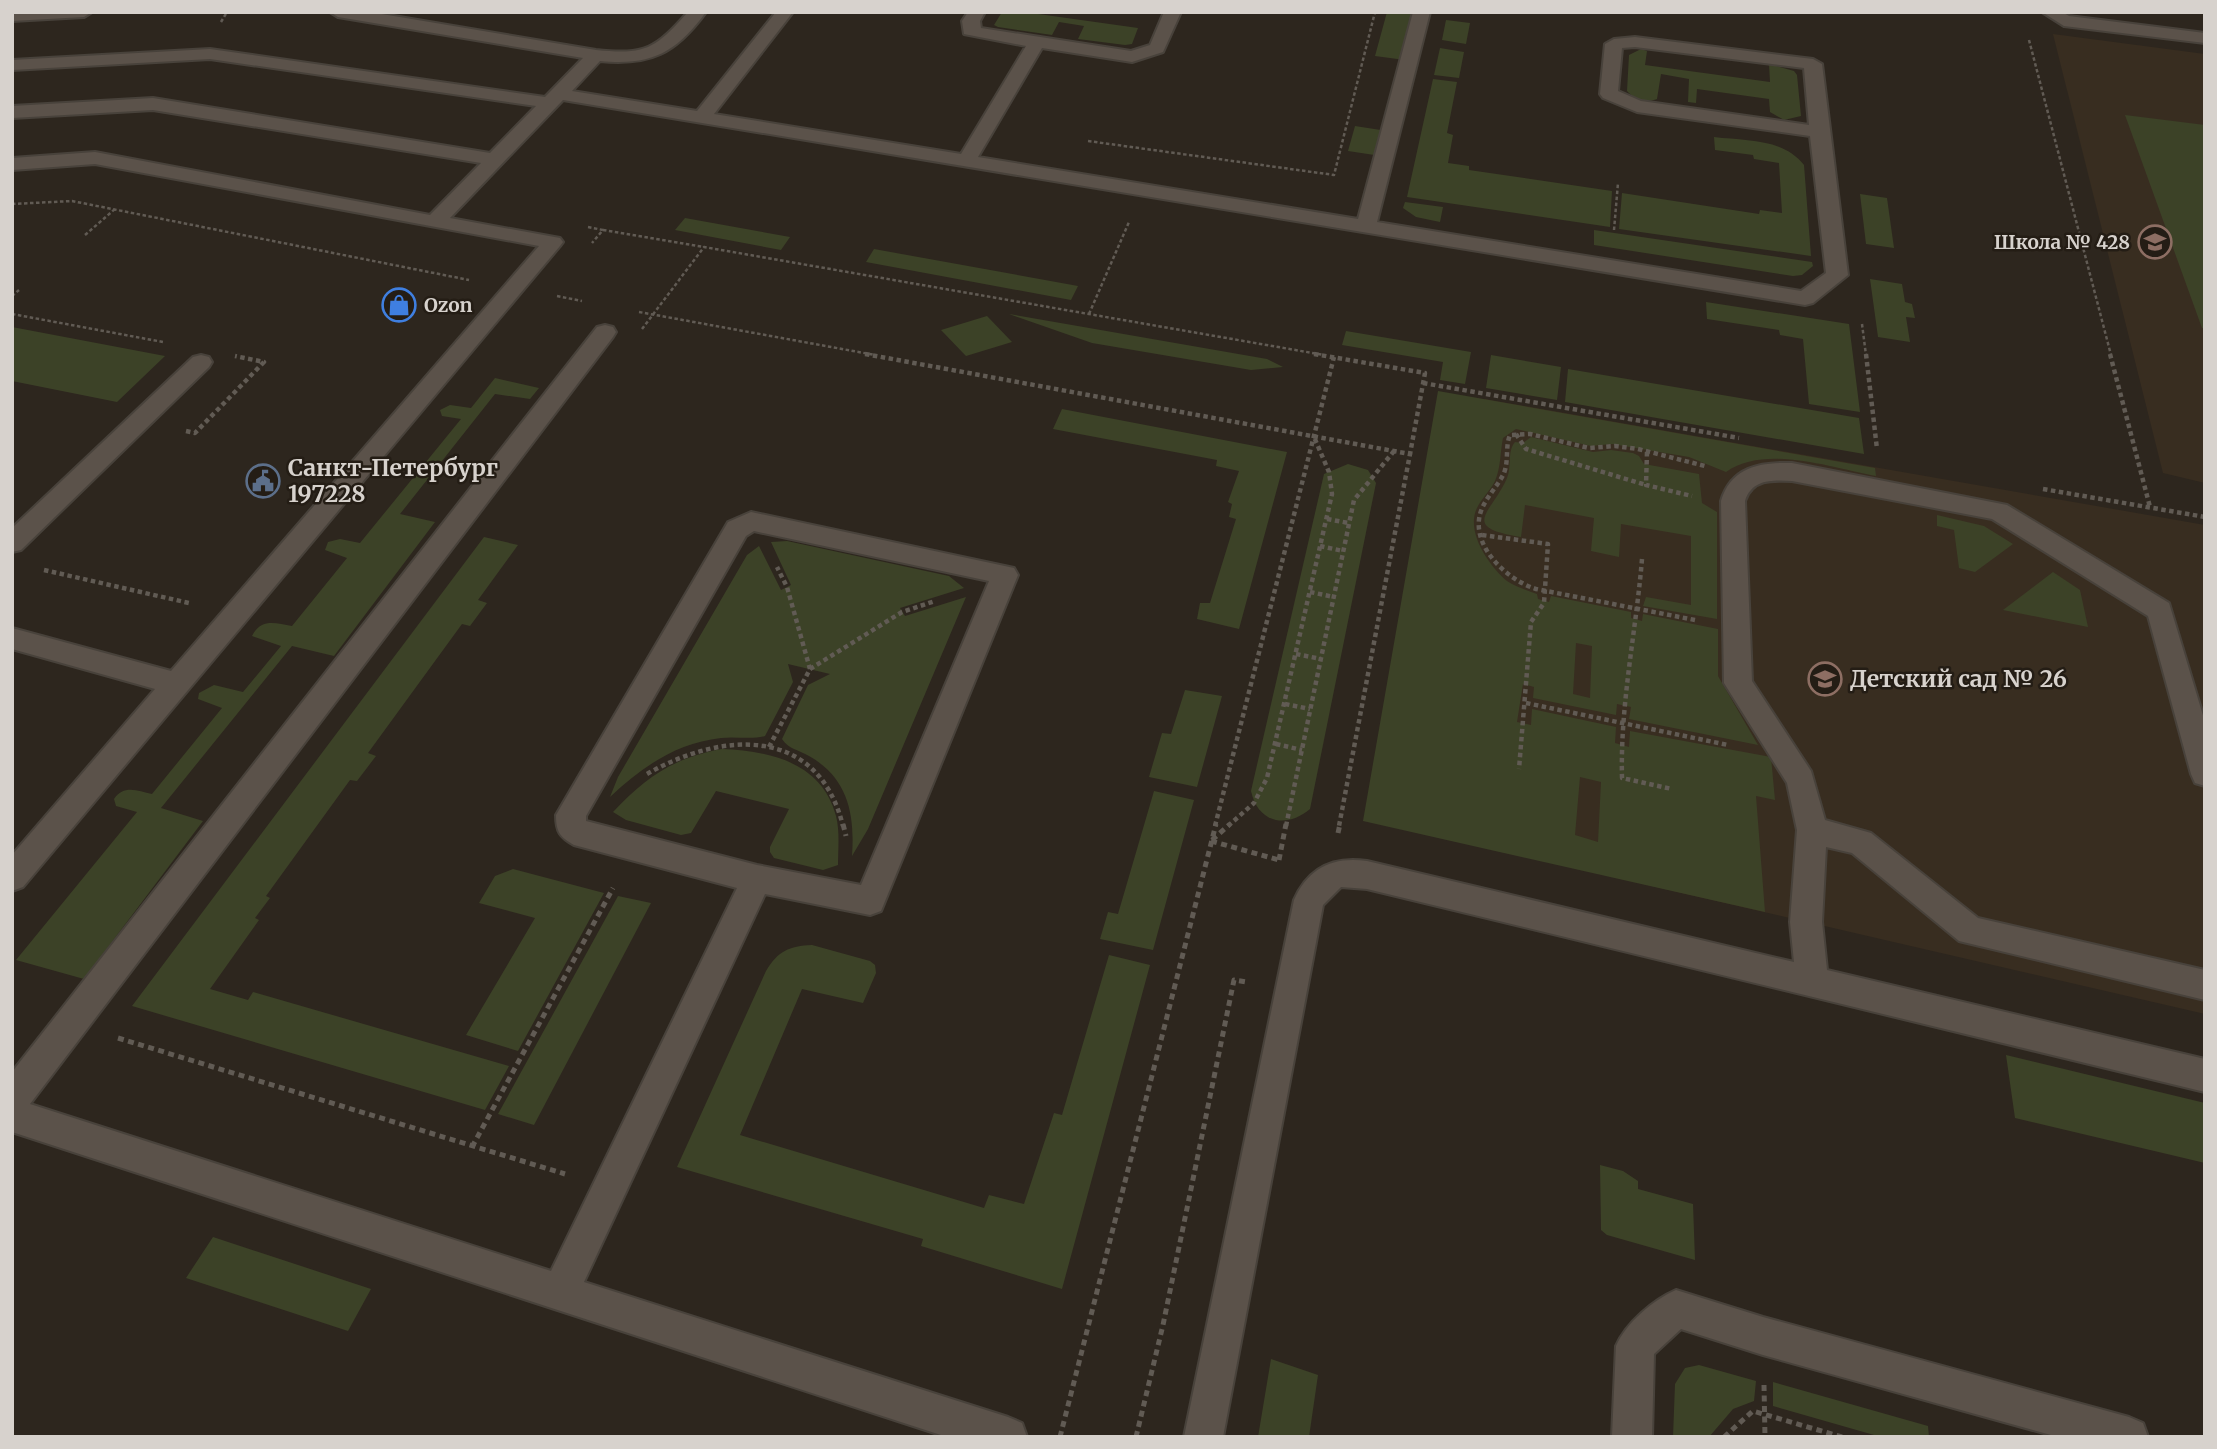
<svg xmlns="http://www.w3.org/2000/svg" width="2217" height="1449" viewBox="0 0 2217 1449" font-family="Merriweather,serif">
	<rect width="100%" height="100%" fill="#2d261e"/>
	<g fill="#382d20">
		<path d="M2053,34L2205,54V483L2163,473Z"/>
		<path d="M1485,399L2205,525V1014L1423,833Z"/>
	</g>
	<g fill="#3c4227" fill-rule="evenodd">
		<path d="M1002,12H1024L1138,28L1132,44L1125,45L1078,39L1084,26L1059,22L1052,35L998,27L994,25Z"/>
		<path d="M1387,12H1416L1405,60L1375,56Z"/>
		<path d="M1446,20L1470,23L1466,44L1442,40Z"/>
		<path d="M1440,48L1464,52L1459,78L1434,75Z"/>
		<path d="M1641,49L1647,51L1645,65L1770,82L1769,64L1794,71L1797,75L1801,116L1784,120L1770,112L1769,99L1697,89L1696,103L1688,102L1689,79L1661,74L1657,99C1647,103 1635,100 1627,91L1629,55Z"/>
		<path d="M1433,79L1457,82L1447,133L1453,135L1448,163L1469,166V170L1612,191L1610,227L1407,197Z"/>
		<path d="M2125,115L2205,125V329L2202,328Z"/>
		<path d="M1355,126L1387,131L1381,156L1348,151Z"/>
		<path d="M1714,137C1746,141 1783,138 1804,165L1811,256L1619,229L1622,193L1759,214L1760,210L1782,213L1779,163L1754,159L1753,155L1715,150Z"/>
		<path d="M1860,194L1887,198L1894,248L1866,244Z"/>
		<path d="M1405,202L1443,207L1440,222L1416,217L1403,208Z"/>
		<path d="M685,218L790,237L781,250L675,230Z"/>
		<path d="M1594,230L1812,262L1813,266L1802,275L1793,276L1594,245Z"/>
		<path d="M874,249L1078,286L1071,300L866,262Z"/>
		<path d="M1870,279L1902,284L1905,302L1912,304L1915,318L1906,317L1910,342L1878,337Z"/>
		<path d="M1706,302L1849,324L1860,412L1809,404L1803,339L1780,335L1779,330L1707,319Z"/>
		<path d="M1009,314L1267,359L1283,367L1251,370L1092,343Z"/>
		<path d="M987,316L1012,342L966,356L941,330Z"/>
		<path d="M12,327L165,356L117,402L12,381Z"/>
		<path d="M1346,331L1471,352L1465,384L1440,380L1443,362L1342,345Z"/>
		<path d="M1491,355L1561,367L1557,400L1486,388Z"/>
		<path d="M1568,369L1859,418L1864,454L1565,402Z"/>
		<path d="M495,378L539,388L530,399L495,394L400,514L435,522L334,656L292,646L161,808L203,821L84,979L16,960L137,812L116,806L114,799C124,784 138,791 152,794L222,708L198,699L199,693L214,685L243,692L281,646L252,636C261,618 275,623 292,626L347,558L325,550L328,542L340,539L360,543L461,419L442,416L440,410L450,405L471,408Z"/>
		<path d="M1438,391L1875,468L1876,476C1831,468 1766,444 1726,472L1689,457L1612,444L1591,446L1516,429L1503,438C1500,453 1501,467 1495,481C1490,491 1481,499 1477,508C1465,532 1490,567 1507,581C1516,587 1527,590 1537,594L1538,599L1549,602L1551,596L1631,612V618L1642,621L1643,614L1718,629V676L1758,745L1629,719L1631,707L1617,704L1616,715L1533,698L1534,687L1523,684L1517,722L1531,725L1532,709L1616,727L1615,743L1629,747L1630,731L1771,757L1775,800L1756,796L1765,912L1363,821ZM1576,643L1592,646L1590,698L1573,694ZM1580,777L1601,782L1598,842L1575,835Z"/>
		<path d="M1062,409L1287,452L1239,629L1197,619L1200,603H1210L1236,519L1229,517L1232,504L1228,502L1239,471L1216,466L1217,460L1053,429Z"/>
		<path d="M1531,437L1593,452L1611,450L1633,453L1639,456L1644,464L1699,474L1702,503L1717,512V619L1643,606L1646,597L1691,605V536L1621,524L1619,557L1591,551L1594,518L1525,505L1521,537C1458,527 1492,513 1507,478C1512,467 1507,451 1515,442L1523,443Z"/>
		<path d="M1348,464L1368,470L1376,483L1310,809C1286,829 1258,823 1251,791L1324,474Z"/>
		<path d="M1937,515L1984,526L2013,544L1975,572L1959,568L1954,530L1937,526Z"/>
		<path d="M484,537L518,545L478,600L487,603L470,626L462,624L368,753L376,756L357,781L350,780L266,896L270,898L255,918L259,920L210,989L248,1000L253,992L509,1066L485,1110L132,1006Z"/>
		<path d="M787,541L949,576L964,588L900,608L905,616L966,597L868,829L852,856C855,814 848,778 809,756C799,750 788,749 782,739L808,685L830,674L788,664L793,682L765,736C751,740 736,736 721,738C676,743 642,767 610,797L618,777L747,555L759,546L781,590L791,585L771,542Z"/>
		<path d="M2053,572L2080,590L2088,627L2003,610Z"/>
		<path d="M1185,690L1222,696L1197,787L1149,777L1162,733L1171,734Z"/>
		<path d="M722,749C769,751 822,762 836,816C840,831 838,850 838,865L823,870L774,858L770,852V847L789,809L716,791L691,833L681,835L626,820L613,812C646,777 673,758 722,749Z"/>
		<path d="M1154,791L1194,800L1153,950L1100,939L1108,912L1118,914Z"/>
		<path d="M513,869L604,893L518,1051L466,1035L535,918L479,903L495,876Z"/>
		<path d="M618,896L651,903L534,1125L498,1114Z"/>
		<path d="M812,945L870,961L875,965L876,973L863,1003L802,989L740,1135L984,1208L989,1195L1024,1204L1054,1113L1062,1115L1109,955L1150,965L1062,1289L921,1246L923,1239L677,1167L766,971C778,951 789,946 812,945Z"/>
		<path d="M2006,1055L2205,1103V1163L2015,1118Z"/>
		<path d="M1600,1165L1623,1171L1638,1181V1189L1693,1204L1695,1260L1607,1235L1601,1230Z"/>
		<path d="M213,1237L371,1289L348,1331L186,1278Z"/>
		<path d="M1271,1359L1318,1375L1309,1437H1258Z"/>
		<path d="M1699,1365L1756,1381L1754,1401L1733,1409L1709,1437H1673L1675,1384L1685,1368Z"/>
		<path d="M1773,1382L1928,1426L1929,1437H1881L1773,1406Z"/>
	</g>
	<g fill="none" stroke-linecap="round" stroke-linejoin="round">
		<defs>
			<g id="service">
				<path d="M12,12H92L84,17L12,21Z"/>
				<path d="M330,12H370L596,50C646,55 655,49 688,12H706C676,53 651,66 600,61L572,91L697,111L776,12H793L714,114L961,154L1026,46L964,34L962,21L968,12H985L980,21L981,28L1131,51L1150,45L1164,12H1181L1163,52L1132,62L1042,48L978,157L1358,219L1413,12H1430L1377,222L1801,291L1826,273L1810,136L1637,112L1603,98L1600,94L1605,44L1614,39L1635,37L1813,59L1822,64L1848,275L1813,303L1805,305L563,100L450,218L560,238L563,242L560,246L23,887L12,891V855L155,689L12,649V628L171,671L539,246L95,164L12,170V158L95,152L430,215L481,163L153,110L12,118V106L153,98L490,153L536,106L210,59L12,70V60L210,49L545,97L583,58L338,17ZM1635,47L1804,68L1809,125L1641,101L1618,91L1622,48Z"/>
				<path d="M2042,12H2062L2069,16L2205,33V43L2064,26Z"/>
				<path d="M605,325L613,327L616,332L613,337L30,1104L551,1271L737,888L574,845C560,837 556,832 556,815L728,522L751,512L1014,568L1018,575L881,911L870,915L765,894L584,1282L1008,1417L1022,1423L1027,1437H947L12,1132V1072L597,327ZM754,531L989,581L861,885L757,865L586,821V816L746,536Z"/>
				<path d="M201,355L209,357L212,362L209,367L21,550L12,552V528L193,357Z"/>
				<path d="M1792,463L2007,505L2169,603L2205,722V786L2195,783L2191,774L2148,616L1992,519L1792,481C1772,480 1752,479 1745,501L1752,681L1811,771L1825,820L1871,833L1978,918L2205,970V1000L1959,941L1852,853L1826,847L1822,922L1827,970L2205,1059V1092L1367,889L1341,887L1323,905L1223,1437H1184L1294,900C1308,868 1333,856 1367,861L1794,962L1790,922L1797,830L1787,783L1724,683L1721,501C1731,467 1760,462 1792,463Z"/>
				<path d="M1676,1290L1763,1317L2129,1417L2143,1423L2148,1437H2058L1763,1355L1681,1329L1654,1354L1652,1437H1612L1616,1346C1626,1323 1653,1300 1676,1290Z"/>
			</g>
		</defs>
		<use href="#service" stroke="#48423b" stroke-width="4"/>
		<g stroke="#615b54" stroke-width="2.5" stroke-dasharray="3.5 2.5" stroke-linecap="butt">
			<path d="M221,22L227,12"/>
			<path d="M2029,40L2111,355"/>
			<path d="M1088,141L1334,175L1375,12"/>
			<path d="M12,204L72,201L469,280"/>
			<path d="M588,227L603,230L592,243"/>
			<path d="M603,230L704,247"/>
			<path d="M1614,230L1618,183"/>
			<path d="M85,235L115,209"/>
			<path d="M12,296L19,290"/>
			<path d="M557,296L582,301"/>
			<path d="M639,312L875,355"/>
			<path d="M12,314L163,342"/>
			<path d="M1089,314L1129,222"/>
			<path d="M1862,324L1866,355"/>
			<path d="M642,329L704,247L1324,355"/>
		</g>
		<g stroke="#615b54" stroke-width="4.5" stroke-dasharray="4.5 3.5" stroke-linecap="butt">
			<path d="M865,354L1410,454L1339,826"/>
			<path d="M1314,354L1425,373L1410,454"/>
			<path d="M1866,354L1877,449"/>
			<path d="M2110,354L2150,507"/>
			<path d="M1423,383L1739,438"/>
			<path d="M186,431L195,433L264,362L235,356"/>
			<path d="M1516,434L1526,449L1646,485"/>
			<path d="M1647,452L1646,485L1692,496"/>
			<path d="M2043,489L2205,517"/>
			<path d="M1327,519L1349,523"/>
			<path d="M1482,535L1548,544L1544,603L1531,622L1519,769"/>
			<path d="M1320,546L1343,551"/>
			<path d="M1642,559C1636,632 1620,704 1622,778L1672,789"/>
			<path d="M44,570L189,603"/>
			<path d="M1310,592L1334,597"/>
			<path d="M1695,620L1536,589C1507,580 1469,545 1481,511C1486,497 1498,486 1504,473C1509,460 1505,447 1510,435L1530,434L1589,448L1615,446L1638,449L1705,466"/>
			<path d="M1296,654L1321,659"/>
			<path d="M810,669L902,612L935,601"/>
			<path d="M1526,703L1728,745"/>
			<path d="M1285,704L1310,709"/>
			<path d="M1276,744L1302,750"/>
			<path d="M769,747L810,669L787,587L777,567"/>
			<path d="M647,774C722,731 818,725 843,826"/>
			<path d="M1215,826L1334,357"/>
			<path d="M1228,826L1254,803L1267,778L1332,494L1329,472L1314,437"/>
			<path d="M1286,826L1354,500L1394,451"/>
		</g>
		<g stroke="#615b54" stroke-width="5" stroke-dasharray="6 4.5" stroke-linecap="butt">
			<path d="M843,824L846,836"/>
			<path d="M1338,833L1340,824"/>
			<path d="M1212,840L1230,824"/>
			<path d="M1211,841L1279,860"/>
			<path d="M1279,860L1286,824"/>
			<path d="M118,1038L565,1174"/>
			<path d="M472,1147L613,888"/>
			<path d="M1764,1385L1765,1437"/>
			<path d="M1060,1437L1216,824"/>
			<path d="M1136,1437L1163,1325L1234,980L1246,982"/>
			<path d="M1724,1437L1753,1411L1842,1437"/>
		</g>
		<use href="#service" fill="#5b524a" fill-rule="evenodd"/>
	</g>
	<defs>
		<symbol id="school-ring" viewBox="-11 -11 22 22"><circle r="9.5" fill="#241d15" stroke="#8d6e63" stroke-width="1.5"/><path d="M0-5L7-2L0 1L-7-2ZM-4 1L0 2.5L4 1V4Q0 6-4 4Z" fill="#8d6e63"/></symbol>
		<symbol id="shop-ring" viewBox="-11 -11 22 22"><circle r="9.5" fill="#241d15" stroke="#3f7fe0" stroke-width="1.5"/><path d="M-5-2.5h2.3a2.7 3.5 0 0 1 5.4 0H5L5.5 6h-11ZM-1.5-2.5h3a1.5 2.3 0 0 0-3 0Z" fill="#3f7fe0"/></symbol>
		<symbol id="civic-ring" viewBox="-11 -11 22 22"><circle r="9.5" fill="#241d15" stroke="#5c6f8a" stroke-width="1.5"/><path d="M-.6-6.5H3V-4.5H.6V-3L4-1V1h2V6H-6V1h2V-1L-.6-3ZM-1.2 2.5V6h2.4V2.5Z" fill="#5c6f8a"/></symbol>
	</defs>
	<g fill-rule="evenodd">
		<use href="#school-ring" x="2136" y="223" width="38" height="38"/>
		<use href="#shop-ring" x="380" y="286" width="38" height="38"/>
		<use href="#civic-ring" x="244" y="462" width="38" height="38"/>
		<use href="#school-ring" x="1806" y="660" width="38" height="38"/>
	</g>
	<g text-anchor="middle" stroke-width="5" stroke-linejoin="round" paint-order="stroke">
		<g font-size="19" font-weight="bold" fill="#d7d2cd" stroke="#241d15" text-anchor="end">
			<text x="2130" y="249">Школа № 428</text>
			<text x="424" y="312" text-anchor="start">Ozon</text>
		</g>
		<g font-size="23" font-weight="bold" fill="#d7d2cd" stroke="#241d15" text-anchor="start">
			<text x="288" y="476">Санкт-Петербург<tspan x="288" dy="26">197228</tspan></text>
			<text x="1850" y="687">Детский сад № 26</text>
		</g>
	</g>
	<rect width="2217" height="1449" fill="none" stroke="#d7d2cd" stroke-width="28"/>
</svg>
